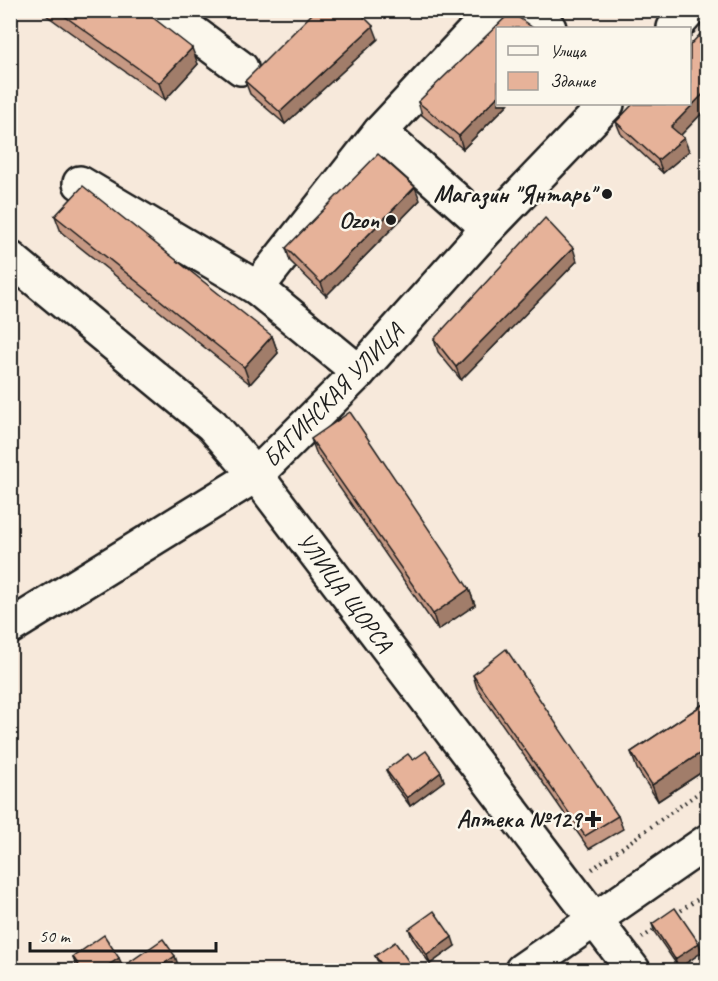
<svg xmlns="http://www.w3.org/2000/svg" width="718" height="981" viewBox="0 0 718 981" font-family="Caveat,sans-serif">
	<rect width="100%" height="100%" fill="#f7e9db"/>
	<filter id="ink" filterUnits="userSpaceOnUse"><feTurbulence type="fractalNoise" baseFrequency=".0167" numOctaves="2"/><feDisplacementMap in="SourceGraphic" scale="12" xChannelSelector="R" yChannelSelector="G"/><feConvolveMatrix kernelMatrix="1 2 1 2 8 2 1 2 1" color-interpolation-filters="sRGB"/></filter>
	<g filter="url(#ink)">
		<g fill="none" stroke-linecap="round" stroke-linejoin="round">
			<defs>
				<g id="minor">
					<path d="M163,10L241,68"/>
					<path d="M527,10L549,28"/>
					<path d="M674,28L690,10"/>
					<path d="M380,132L488,228"/>
					<path d="M80,183L257,288L359,372"/>
					<path d="M10,258L212,425L256,475L633,970"/>
					<path d="M257,288L380,132L494,10"/>
					<path d="M10,627L256,475L359,372L488,228L607,104"/>
				</g>
				<path id="major" d="M522,970L708,841"/>
			</defs>
			<use href="#minor" stroke="#1c1c1c" stroke-width="38"/>
			<use href="#major" stroke="#1c1c1c" stroke-width="38"/>
			<g stroke="#1c1c1c" stroke-width="4" stroke-dasharray="1.5 4.5" stroke-linecap="butt">
				<path d="M592,869L708,786"/>
				<path d="M676,914L708,892"/>
				<path d="M642,938L658,927"/>
			</g>
			<use href="#minor" stroke="#fbf7ec" stroke-width="33"/>
			<use href="#major" stroke="#fbf7ec" stroke-width="33"/>
		</g>
		<g fill="#c69984" stroke="#1c1c1c" stroke-width="1.5">
			<path d="M39,10H143L198,64L165,100Z"/>
			<path d="M708,27V107L681,135L689,151L663,173L621,134L616,122Z"/>
			<path d="M378,39L285,124L250,94L245,81Z"/>
			<path d="M418,102L498,104H508L463,149L422,115Z"/>
			<path d="M420,200L326,296L290,261L286,248Z"/>
			<path d="M55,216L272,336L278,353L250,384L61,232Z"/>
			<path d="M577,261L461,380L438,352L434,339Z"/>
			<path d="M311,439L469,589L475,605L438,630L317,455Z"/>
			<path d="M473,675L618,816L623,829L589,849L477,688Z"/>
			<path d="M708,701V768L658,801L637,769L631,752Z"/>
			<path d="M413,760L441,772L444,781L410,806L390,779L386,770Z"/>
			<path d="M652,924L702,952L679,968L655,933Z"/>
			<path d="M409,929L455,946L430,964L412,938Z"/>
			<path d="M375,956L413,969L412,970H384L377,960Z"/>
			<path d="M73,957L123,967L118,970H79L76,966Z"/>
		</g>
		<g fill="#a17d6b" stroke="#1c1c1c" stroke-width="1.5">
			<path d="M373,26L378,39L285,124L280,112Z"/>
			<path d="M192,48L198,64L165,100L159,83Z"/>
			<path d="M708,89V107L676,140L671,127Z"/>
			<path d="M498,96V104H508L463,149L459,136Z"/>
			<path d="M684,138L689,151L663,173L658,160Z"/>
			<path d="M415,187L420,200L326,296L321,283Z"/>
			<path d="M573,248L577,261L461,380L456,367Z"/>
			<path d="M272,336L278,353L250,384L244,367Z"/>
			<path d="M469,589L475,605L438,630L433,614Z"/>
			<path d="M708,748V768L658,801L652,785Z"/>
			<path d="M441,772L444,781L410,806L407,798Z"/>
			<path d="M452,937L455,946L430,964L427,955Z"/>
			<path d="M699,943L702,952L679,968L675,959Z"/>
			<path d="M175,956L178,965L171,970H155Z"/>
			<path d="M119,958L123,967L118,970H101Z"/>
			<path d="M411,965L413,969L412,970H403Z"/>
		</g>
		<g fill="#e6b299" stroke="#1c1c1c" stroke-width="1.5">
			<path d="M56,10H143L192,48L159,83Z"/>
			<path d="M316,10H357L373,26L280,112L245,81Z"/>
			<path d="M511,12L533,28H498V96L459,136L418,102Z"/>
			<path d="M707,27H708V89L671,127L684,138L658,160L616,122L633,104H690V45Z"/>
			<path d="M378,154L415,187L321,283L286,248Z"/>
			<path d="M83,186L272,336L244,367L55,216Z"/>
			<path d="M545,218L573,248L456,367L434,339Z"/>
			<path d="M350,412L469,589L433,614L311,439Z"/>
			<path d="M506,649L618,816L585,836L473,675Z"/>
			<path d="M708,701V748L652,785L631,752Z"/>
			<path d="M426,751L441,772L407,798L386,770L408,754L413,760Z"/>
			<path d="M675,908L699,943L675,959L652,924Z"/>
			<path d="M434,911L452,937L427,955L409,929Z"/>
			<path d="M104,935L119,958L101,970H82L73,957Z"/>
			<path d="M163,939L175,956L155,970H132L127,964Z"/>
			<path d="M395,942L411,965L403,970H386L375,956Z"/>
			<path d="M344,966L348,970H337Z"/>
		</g>
	</g>
	<g fill="#1c1c1c" stroke="#fbf7ec" stroke-width="2">
		<circle cx="607" cy="194" r="6"/>
		<circle cx="391" cy="220" r="6"/>
		<path d="M590 810h6v6h6v6h-6v6h-6v-6h-6v-6h6z"/>
	</g>
	<g text-anchor="middle" stroke-width="5" stroke-linejoin="round" paint-order="stroke">
		<g font-size="24" font-weight="bold" fill="#1c1c1c" stroke="#fbf7ec" text-anchor="end">
			<text x="595" y="202">Магазин "Янтарь"</text>
			<text x="379" y="228">Ozon</text>
			<text x="581" y="827">Аптека №129</text>
		</g>
		<g font-size="24" fill="#1c1c1c" stroke="#fbf7ec">
			<text transform="translate(333 395) rotate(-46)" y="8">БАГИНСКАЯ УЛИЦА</text>
			<text transform="translate(345 592) rotate(53)" y="8">УЛИЦА ЩОРСА</text>
		</g>
	</g>
	<rect width="718" height="981" fill="none" stroke="#fbf7ec" stroke-width="36"/>
	<rect x="18" y="18" width="682" height="945" fill="none" stroke="#1c1c1c" stroke-width="2" filter="url(#ink)"/>
	<rect x="496" y="27" width="195" height="78" fill="#fbf7ec" stroke="#a29f99" stroke-width="1.5"/>
	<rect x="508" y="46" width="30" height="9" fill="#fbf7ec" stroke="#a29f99" stroke-width="1.5"/>
	<text x="550" y="57" font-size="18" fill="#1c1c1c">Улица</text>
	<rect x="508" y="72" width="30" height="18" fill="#e6b299" stroke="#a29f99" stroke-width="1.5"/>
	<text x="550" y="87" font-size="18" fill="#1c1c1c">Здание</text>
	<path d="M30 942v9h186v-9" fill="none" stroke="#1c1c1c" stroke-width="3"/>
	<text x="39" y="942" font-size="18" fill="#1c1c1c" stroke="#fbf7ec" stroke-width="4.5" paint-order="stroke">50 m</text>
</svg>
